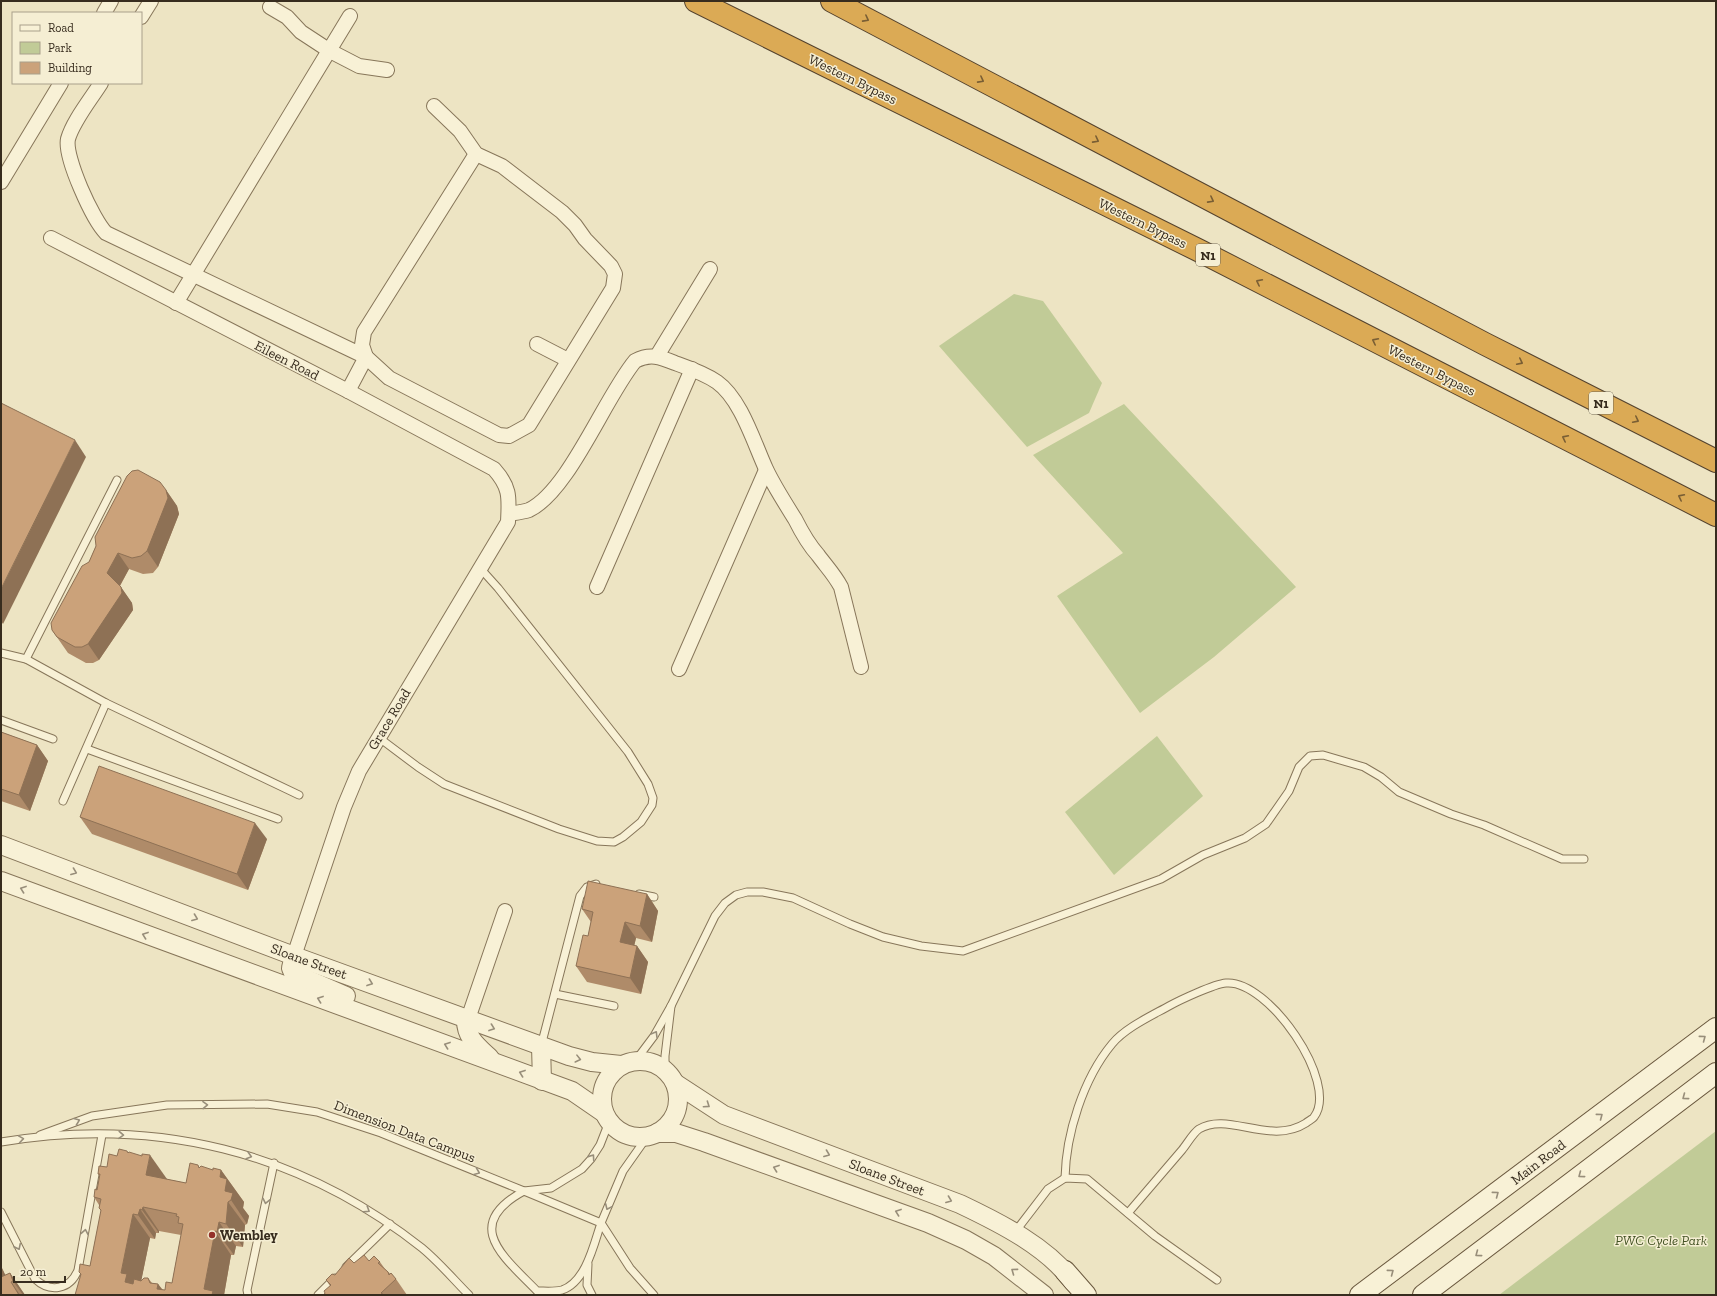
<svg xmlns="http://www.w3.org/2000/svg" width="1717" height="1296" viewBox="0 0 1717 1296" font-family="'Zilla Slab',serif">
	<rect width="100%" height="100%" fill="#ede4c3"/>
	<g fill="#c1cb97">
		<path d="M1014,294L1043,301L1102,383L1089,413L1027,447L939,346Z"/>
		<path d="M1124,404L1296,587L1214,657L1140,713L1057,596L1123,553L1033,455Z"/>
		<path d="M1157,736L1203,796L1114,875L1065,812Z"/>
		<path d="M1716,1131V1295H1499Z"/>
	</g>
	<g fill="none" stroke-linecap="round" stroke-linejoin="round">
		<defs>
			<g id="service">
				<path d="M1,653L26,659L106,703L299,795"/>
				<path d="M26,659L117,480"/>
				<path d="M1,720L53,739"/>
				<path d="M378,737L418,767L444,784L559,829L597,841L614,842L623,837L641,822L652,805L653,798L648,784L628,752L498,588L480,568"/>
				<path d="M87,749L278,819"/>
				<path d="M63,801L106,703"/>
				<path d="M639,894L654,897"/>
				<path d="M555,994L614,1006"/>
				<path d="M541,1046L580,896L587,887L596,884"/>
				<path d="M636,1060L654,1036L671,1006L715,916L725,903L736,895L747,892H763L793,898L850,924L883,937L921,946L963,951L1161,879L1203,855L1245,838L1266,824L1289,791L1299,767L1310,756L1323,755L1364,767L1381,777L1399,792L1451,814L1484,825L1562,859H1584"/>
				<path d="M665,1070V1056L671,1006"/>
				<path d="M40,1135L92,1116L167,1105L267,1104L317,1112L381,1133L524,1191L551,1188L582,1169L591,1159L600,1145L609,1122"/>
				<path d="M647,1137L623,1171L601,1223L630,1268L654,1295"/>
				<path d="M1,1142C155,1116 299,1151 422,1248C439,1262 454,1280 469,1295"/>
				<path d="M1065,1178C1066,1134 1083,1079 1112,1044C1125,1028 1151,1016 1169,1006C1180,1000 1214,984 1226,983C1268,979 1340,1083 1314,1117C1313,1119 1308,1121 1306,1123C1270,1146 1228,1111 1199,1129C1193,1133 1187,1144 1182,1150C1164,1171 1146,1192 1128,1213"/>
				<path d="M524,1191L601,1223C594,1244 586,1282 562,1290C554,1292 545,1291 537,1291C504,1257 461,1225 524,1191Z"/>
				<path d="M1,1212L35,1279C50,1293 70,1290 78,1270L102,1135"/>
				<path d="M1015,1232L1048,1189L1065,1178L1087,1179L1155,1236L1217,1280"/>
				<path d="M588,1264L587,1285L592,1295"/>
				<path d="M346,1267L390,1224"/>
				<path d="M248,1295L247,1290L274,1163"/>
				<path d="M318,1295L335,1278"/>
			</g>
			<g id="minor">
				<path d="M270,7L287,17L301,32L330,51L359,66L387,70"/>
				<path d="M104,13L111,1"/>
				<path d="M141,17L151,1"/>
				<path d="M101,83C91,99 73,121 68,139C64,157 93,220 106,233L366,357L389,378L499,435L509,436L529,425L613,288L615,274L611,266L585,239L575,225L562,212L502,166L476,154L460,131L434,106"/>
				<path d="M1,182L61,83"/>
				<path d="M51,238L348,391L494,469C511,488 509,498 508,522L359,771L344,807L294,956"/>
				<path d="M176,303L350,16"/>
				<path d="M537,344L568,360"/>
				<path d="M657,356L710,269"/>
				<path d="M348,391L366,357L362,345L364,332L476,154"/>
				<path d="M509,514C515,513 523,512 529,510C569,491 605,397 635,361C650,353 660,357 675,363C689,368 704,373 717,382C741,399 754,443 766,469C774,486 785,503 795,519C801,531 809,545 818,555C826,566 834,574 841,587L861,667"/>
				<path d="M597,587L692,369"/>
				<path d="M679,669L766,470"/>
				<path d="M468,1019L505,911"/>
			</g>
			<g id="tertiary">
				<path d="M1,845L294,956L569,1056L592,1062L621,1065"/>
				<path d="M1,881L572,1091L604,1113"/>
				<path d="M294,956L291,968L293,973L346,996"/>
				<path d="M466,1018C465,1037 477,1046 490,1058"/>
				<path d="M541,1046L542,1081"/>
				<circle cx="640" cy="1099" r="38"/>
				<path d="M675,1083L724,1115L960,1204C1000,1223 1048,1247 1074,1283"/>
				<path d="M657,1133H676L704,1142L928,1223L966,1240L994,1256L1044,1295"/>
			</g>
			<g id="secondary">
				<path d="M1065,1271L1086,1295"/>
				<path d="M1360,1295L1716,1028"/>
				<path d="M1423,1295L1716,1073"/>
			</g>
			<g id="motorway">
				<path d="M696,1L1198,250L1716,515"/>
				<path d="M832,1L1485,344L1716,461"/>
			</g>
		</defs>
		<use href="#service" stroke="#87765a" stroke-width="9"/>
		<use href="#minor" stroke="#87765a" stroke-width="16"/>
		<use href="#tertiary" stroke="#87765a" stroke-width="20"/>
		<use href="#secondary" stroke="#69573d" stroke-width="22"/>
		<use href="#motorway" stroke="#55432e" stroke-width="24"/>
		<use href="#service" stroke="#f8f1d6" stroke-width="7"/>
		<use href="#minor" stroke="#f8f1d6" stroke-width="14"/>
		<use href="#tertiary" stroke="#f8f1d6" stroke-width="18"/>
		<use href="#secondary" stroke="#f8f1d6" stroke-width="20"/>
		<use href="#motorway" stroke="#dbaa55" stroke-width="22"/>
	</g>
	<g fill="#af8b69" fill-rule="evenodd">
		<path d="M166,490L177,506L179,514L158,567L153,573L143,574L129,569L120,586L132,603L133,610L99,660L93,663H86L68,653L52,630L89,562L96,546Z"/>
		<path d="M1,732L37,745L48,761L30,811L1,801Z"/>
		<path d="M80,817L267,839L248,890L92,834Z"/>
		<path d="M647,894L658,911L652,942L636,938L634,946H637L648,962L641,994L587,982L576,966L588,936L591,922L582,909Z"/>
		<path d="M128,1153L166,1179L186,1183L199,1167L213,1170H221L244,1202L243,1208L249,1216L247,1224L245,1225L243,1247L236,1246L234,1255H231L224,1295H75L90,1266L101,1211L99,1208V1205L94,1197L97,1190L100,1176L98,1174L107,1167L117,1156ZM159,1231L181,1235L172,1283L165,1290H163L158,1284L152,1283L148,1278L141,1281L150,1238L155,1239L156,1233H159Z"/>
		<path d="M380,1262L385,1269L396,1279L407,1295H324L325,1293L330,1286L326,1280L354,1263Z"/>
		<path d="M1,1266L5,1275L10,1273L25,1295H1Z"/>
	</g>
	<g fill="#8e7155">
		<path d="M75,440L86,457L3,624L1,621V589Z"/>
		<path d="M166,490L177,506L179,514L158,567L147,551Z"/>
		<path d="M118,553L129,569L118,589L107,573Z"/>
		<path d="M121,587L132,603L133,610L99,660L88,644Z"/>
		<path d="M37,745L48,761L30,811L19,795Z"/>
		<path d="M255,823L267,839L248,890L237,874Z"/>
		<path d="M647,894L658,911L652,942L640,926Z"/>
		<path d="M625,922L636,938L631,959L620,942Z"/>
		<path d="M637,946L648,962L641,994L630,978Z"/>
		<path d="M150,1155L167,1179L163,1199L146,1175Z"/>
		<path d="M221,1170L244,1202L243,1208L249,1216L247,1224L225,1191L220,1177Z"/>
		<path d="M228,1202L245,1225L243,1247L226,1224Z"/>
		<path d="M143,1207L159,1231V1233L142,1210Z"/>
		<path d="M140,1209L156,1233L155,1239L138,1215Z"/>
		<path d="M133,1214L150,1238L139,1292L125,1282L121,1273Z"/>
		<path d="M219,1222L236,1246L234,1255L217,1232Z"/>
		<path d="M215,1231L231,1255L224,1295H208L204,1289Z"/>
		<path d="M1,1266L15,1295L1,1278Z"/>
		<path d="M10,1273L25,1295H23L13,1281Z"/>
		<path d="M11,1282L20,1295H19Z"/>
		<path d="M158,1284L166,1295L157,1289Z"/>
	</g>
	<g fill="#cba27a" stroke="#8e7155" fill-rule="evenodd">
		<path d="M1,403L75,440L1,589Z"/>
		<path d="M138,470L160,482L166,490L168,498L147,551L141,556L132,558L118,553L107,573L121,587L122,593L88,644L82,647H75L57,637L52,630L51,623L82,566L89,562L96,546L95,537L127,476L132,471Z"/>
		<path d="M1,732L37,745L19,795L1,789Z"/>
		<path d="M99,766L255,823L237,874L80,817Z"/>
		<path d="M588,881L647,894L640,926L625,922L620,942L637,946L630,978L576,966L583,935L588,936L593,912L582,909Z"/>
		<path d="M119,1149L127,1151L128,1153L129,1152L142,1156V1154L150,1155L146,1175L186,1183L190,1163L198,1165L199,1168L201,1166L213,1170V1168L221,1170L220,1177L227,1179L225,1191L233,1193L231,1200L228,1202L226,1224L219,1222L217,1232L215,1231L204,1289L213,1291L212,1295H75L81,1274L79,1272L80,1264L90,1266L101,1210L99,1208L101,1199L94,1197L95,1189L97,1190L100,1174H98L99,1166L107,1167L109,1154L117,1156ZM143,1207L177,1214L176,1216L179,1217L178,1223L183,1224L172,1283L166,1282L165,1290L157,1289L158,1284L150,1283L148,1278H144L141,1281L134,1279L133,1284L125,1282L127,1274L121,1273L133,1214L138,1215L140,1209L142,1210Z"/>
		<path d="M364,1255L369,1261L374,1256L380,1262L378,1263L388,1272L389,1275L391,1273L396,1279L381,1293L384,1295H324L325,1293L324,1291L331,1285L326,1280L332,1274L335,1275L349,1258L354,1263Z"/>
		<path d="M10,1273L13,1281L11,1282L19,1295H1V1277Z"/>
	</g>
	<defs><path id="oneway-chevron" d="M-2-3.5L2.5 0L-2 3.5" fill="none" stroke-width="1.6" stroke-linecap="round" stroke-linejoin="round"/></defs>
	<g stroke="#795e34">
		<use href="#oneway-chevron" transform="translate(866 19) rotate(28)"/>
		<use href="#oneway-chevron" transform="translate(981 80) rotate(28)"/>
		<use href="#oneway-chevron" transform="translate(1096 140) rotate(28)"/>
		<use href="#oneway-chevron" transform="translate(1211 200) rotate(28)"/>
		<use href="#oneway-chevron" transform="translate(1259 282) rotate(-153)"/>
		<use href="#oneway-chevron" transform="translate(1375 341) rotate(-153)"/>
		<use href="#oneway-chevron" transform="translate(1520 362) rotate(27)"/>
		<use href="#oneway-chevron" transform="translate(1636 420) rotate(27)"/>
		<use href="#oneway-chevron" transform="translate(1565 438) rotate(-153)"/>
		<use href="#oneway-chevron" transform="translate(1681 497) rotate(-153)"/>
	</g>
	<g stroke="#988e7a">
		<use href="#oneway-chevron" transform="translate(74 872) rotate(21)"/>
		<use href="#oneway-chevron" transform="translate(23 889) rotate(-160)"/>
		<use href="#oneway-chevron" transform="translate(195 918) rotate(21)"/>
		<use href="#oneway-chevron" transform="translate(145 935) rotate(-160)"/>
		<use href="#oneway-chevron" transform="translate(370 983) rotate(20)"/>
		<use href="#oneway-chevron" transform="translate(320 999) rotate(-160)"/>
		<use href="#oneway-chevron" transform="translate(492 1028) rotate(20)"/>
		<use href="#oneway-chevron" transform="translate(655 1034) rotate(-59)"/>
		<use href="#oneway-chevron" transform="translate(1703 1038) rotate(-37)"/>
		<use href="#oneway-chevron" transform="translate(447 1045) rotate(-160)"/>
		<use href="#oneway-chevron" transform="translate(578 1059) rotate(14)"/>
		<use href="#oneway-chevron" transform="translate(522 1073) rotate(-160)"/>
		<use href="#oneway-chevron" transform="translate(1685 1097) rotate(143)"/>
		<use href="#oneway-chevron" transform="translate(205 1105) rotate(-1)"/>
		<use href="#oneway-chevron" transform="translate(707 1105) rotate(34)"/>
		<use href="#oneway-chevron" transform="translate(1600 1116) rotate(-37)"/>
		<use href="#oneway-chevron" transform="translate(77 1121) rotate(-21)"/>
		<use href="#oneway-chevron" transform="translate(121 1135) rotate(3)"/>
		<use href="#oneway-chevron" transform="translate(21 1139) rotate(-9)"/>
		<use href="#oneway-chevron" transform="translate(827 1154) rotate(21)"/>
		<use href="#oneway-chevron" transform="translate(249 1156) rotate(16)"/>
		<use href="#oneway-chevron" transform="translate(592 1157) rotate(-55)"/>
		<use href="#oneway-chevron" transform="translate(776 1168) rotate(-160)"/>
		<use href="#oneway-chevron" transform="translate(477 1172) rotate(22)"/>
		<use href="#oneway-chevron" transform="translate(1581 1175) rotate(143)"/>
		<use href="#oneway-chevron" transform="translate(1496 1194) rotate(-37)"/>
		<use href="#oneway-chevron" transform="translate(949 1200) rotate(21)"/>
		<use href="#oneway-chevron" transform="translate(266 1201) rotate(102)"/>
		<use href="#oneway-chevron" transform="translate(608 1207) rotate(114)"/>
		<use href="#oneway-chevron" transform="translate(367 1210) rotate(32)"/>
		<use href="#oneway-chevron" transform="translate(898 1212) rotate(-160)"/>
		<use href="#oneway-chevron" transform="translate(85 1232) rotate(-80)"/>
		<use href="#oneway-chevron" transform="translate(18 1247) rotate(64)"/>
		<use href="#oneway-chevron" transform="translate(1478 1254) rotate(143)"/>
		<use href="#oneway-chevron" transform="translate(1014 1271) rotate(-144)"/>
		<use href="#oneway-chevron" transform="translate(1391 1272) rotate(-37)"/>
	</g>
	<circle fill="#95322b" stroke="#f5eed3" stroke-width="1.5" cx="212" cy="1235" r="4"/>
	<g text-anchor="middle" stroke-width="3" stroke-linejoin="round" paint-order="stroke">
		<g fill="#f5eed3" stroke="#706654" stroke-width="1">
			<rect x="1196" y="244" width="24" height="22" rx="3"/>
			<rect x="1589" y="392" width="24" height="22" rx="3"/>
		</g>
		<g font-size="13" font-weight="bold" fill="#372c1e">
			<text x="1208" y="260">N1</text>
			<text x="1601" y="408">N1</text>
		</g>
		<g font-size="14" fill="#372c1e" stroke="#f5eed3">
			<text transform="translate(853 79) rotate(26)" y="5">Western Bypass</text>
			<text transform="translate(1143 223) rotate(26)" y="5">Western Bypass</text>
			<text transform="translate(287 360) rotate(27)" y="5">Eileen Road</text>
			<text transform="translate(1432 370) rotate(27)" y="5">Western Bypass</text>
			<text transform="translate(389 719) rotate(-59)" y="5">Grace Road</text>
			<text transform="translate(309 961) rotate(20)" y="5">Sloane Street</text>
			<text transform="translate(405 1131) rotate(21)" y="5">Dimension Data Campus</text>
			<text transform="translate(1538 1162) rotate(-37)" y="5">Main Road</text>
			<text transform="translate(887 1177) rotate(21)" y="5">Sloane Street</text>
		</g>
		<g font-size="14" font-weight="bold" fill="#372c1e" stroke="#f5eed3" text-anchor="start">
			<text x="220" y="1240">Wembley</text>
		</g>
		<g font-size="14" font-style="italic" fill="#445325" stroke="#f5eed3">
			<text x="1661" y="1245">PWC Cycle Park</text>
		</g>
	</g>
	<rect width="1717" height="1296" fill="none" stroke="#372c1e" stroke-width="4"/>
	<rect x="12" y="12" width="130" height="72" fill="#f5eed3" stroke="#a9a08b"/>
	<rect x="20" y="25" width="20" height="6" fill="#f8f1d6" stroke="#a9a08b"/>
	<text x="48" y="32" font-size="12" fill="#372c1e">Road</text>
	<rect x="20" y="42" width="20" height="12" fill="#c1cb97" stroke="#a9a08b"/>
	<text x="48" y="52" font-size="12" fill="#372c1e">Park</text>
	<rect x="20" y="62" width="20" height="12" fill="#cba27a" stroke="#a9a08b"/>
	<text x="48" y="72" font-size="12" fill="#372c1e">Building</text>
	<path d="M14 1276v6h51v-6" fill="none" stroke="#372c1e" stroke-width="2"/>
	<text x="20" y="1276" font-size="12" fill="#372c1e" stroke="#f5eed3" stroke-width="3" paint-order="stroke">20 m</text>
</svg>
